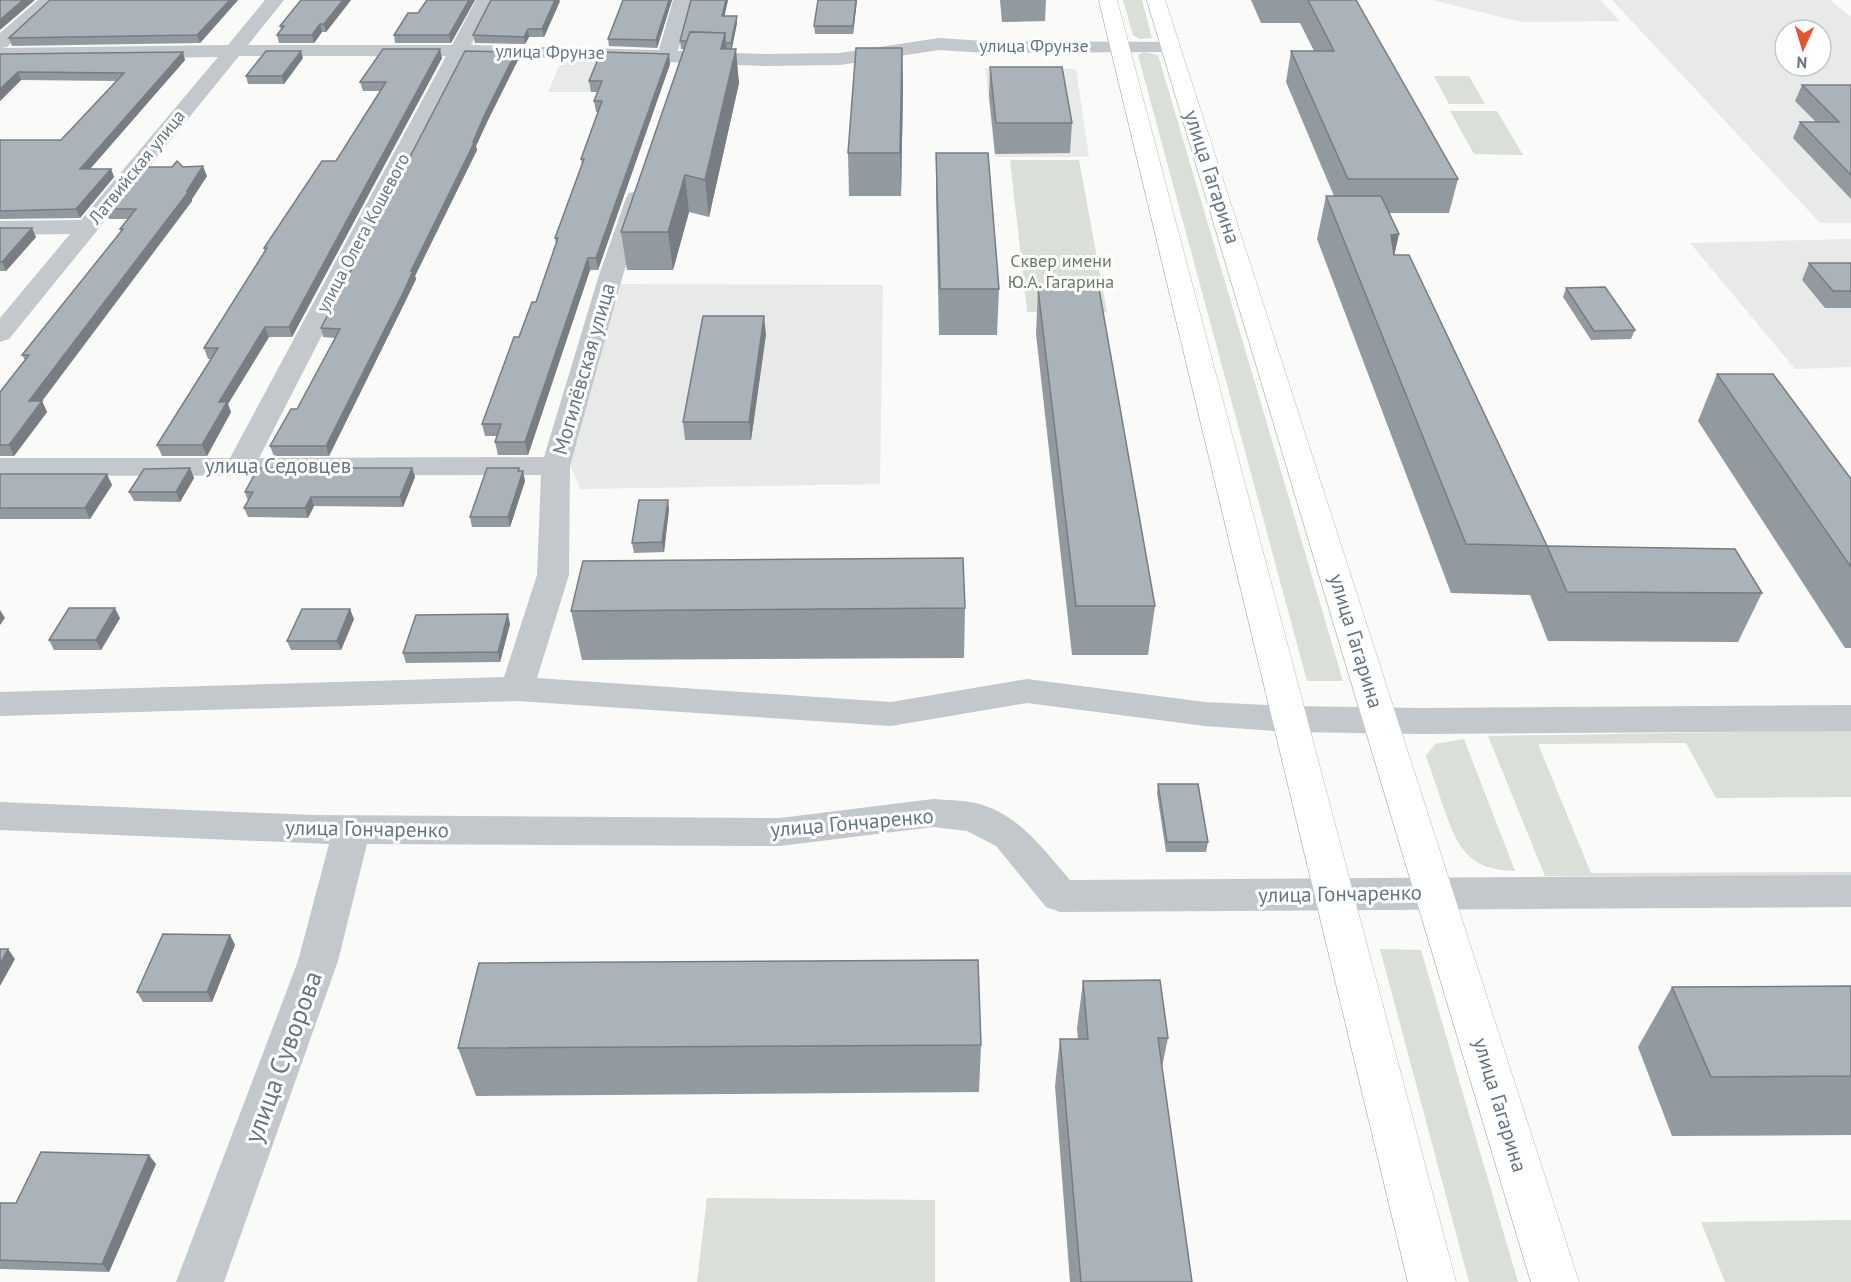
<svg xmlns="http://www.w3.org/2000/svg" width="1851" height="1282" viewBox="0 0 1851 1282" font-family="'PT Sans',sans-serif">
	<rect width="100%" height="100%" fill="#fafaf8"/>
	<g fill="#e8e9e9" fill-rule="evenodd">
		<path d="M1432,0H1600L1620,21L1521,22Z"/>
		<path d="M1612,0H1830L1851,17V223H1820ZM1785,30H1821V66H1785Z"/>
		<path d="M564,55L670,62L655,92H548Z"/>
		<path d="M985,68L1076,69L1089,157H995Z"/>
		<path d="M1851,239V367L1795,369L1690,243Z"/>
		<path d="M621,284L883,285L880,484L580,489L569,462Z"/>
	</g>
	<g fill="#dadfd7">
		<path d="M1123,0H1142L1152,38L1140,39L1133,35Z"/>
		<path d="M1144,52L1158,55L1343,681H1307L1138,55Z"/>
		<path d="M1434,76H1469L1485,104H1449Z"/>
		<path d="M1450,111H1497L1523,155L1474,154Z"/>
		<path d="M1010,160H1079L1107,312H1027Z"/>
		<path d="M1851,730V797L1716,798L1686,743L1538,744L1591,873L1851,872V876H1545L1488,736Z"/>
		<path d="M1464,739L1515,871C1468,870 1458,848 1444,809C1438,791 1432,773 1426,756L1435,744Z"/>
		<path d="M1380,949L1421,950L1518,1282H1469Z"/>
		<path d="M707,1198L935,1200V1282H697Z"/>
		<path d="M1851,1220V1282H1725L1701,1222Z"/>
	</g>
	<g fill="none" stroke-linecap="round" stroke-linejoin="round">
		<defs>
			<g id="major">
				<path d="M1099,0H1117L1456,1282H1408Z"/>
				<path d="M1147,0H1165L1579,1282H1531Z"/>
			</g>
		</defs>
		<use href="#major" stroke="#b5babe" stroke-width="1"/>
		<g fill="#c3c8cc" fill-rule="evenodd">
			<path d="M38,0H58L7,47L2,48L228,45L265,0H284L248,45H452L476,0H494L471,45L659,50L673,0H691L678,51L764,54L840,53L939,38L985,41L1177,42L1180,46L1177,50L1170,52L985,53L939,50L840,65L764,66L571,58L465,56L259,458L544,457L599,275L626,198L629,193L637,191L645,193L648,198L623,275L570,466L569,575L537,678L891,702L1027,679L1205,702L1289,706L1422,708L1851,705V731L1422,734L1289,732L1205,726L1027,703L891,726L517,701L0,716V692L504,677L537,575L541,475L0,476V458H230L446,56H239L9,339L0,342V318L70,234L0,235V221L81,220L218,57L0,60V33Z"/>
			<path d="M933,799C947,800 961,800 975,803C1017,812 1043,849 1070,880L1851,875V907L1060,912L1046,907L996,846L967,831L933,827L780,846L367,844L338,961L224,1282H176L298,961L329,844L0,830V802L313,815L780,818Z"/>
		</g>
		<use href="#major" fill="#fff" fill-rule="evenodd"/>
	</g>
	<g fill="#929a9f">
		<path d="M50,0H238L200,43L12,46L9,38Z"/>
		<path d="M351,0L326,32H322L314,43H279L277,35L281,30L280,26Z"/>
		<path d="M427,0H475L451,43H395L394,35L418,13Z"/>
		<path d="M623,0H672L657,48L609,46L608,39Z"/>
		<path d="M691,0H728L724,16H737V23L732,49L739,83L709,217L689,212L673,270H627L621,232L684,49H681L680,41Z"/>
		<path d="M818,0H857L853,34H815L814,26Z"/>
		<path d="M1000,0H1046L1045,21L1002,22Z"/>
		<path d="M1251,0H1356L1458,179L1449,213H1389L1399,234L1394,255L1547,546L1762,593L1738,642L1548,641L1530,595L1451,593L1317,239L1326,196H1334L1286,82L1291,51H1314L1300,23H1261Z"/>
		<path d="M560,1L544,37H529L525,44L475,43L473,35Z"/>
		<path d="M902,48L903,88L901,196H849L848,153Z"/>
		<path d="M0,54L185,60L90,169H111L114,177L80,218L0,219V140H61L117,81L21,80L0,101Z"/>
		<path d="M669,54L670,64L598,270H590L528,455H498L495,442L497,436H485L482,424L519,337L536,302L556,244L555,238L582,165L581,159L598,112H596L594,101L598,92H591L589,81Z"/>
		<path d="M303,58L284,84H248L246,76Z"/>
		<path d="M442,58L292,337H269L228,404L231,412L207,456H162L157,445L212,359H208L204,348L265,252L264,248L336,161L380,91H363L360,82Z"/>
		<path d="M518,60L487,122L476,146L477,150L415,276L416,279L405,302L329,456H274L270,446L297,409L335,338L323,337L321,328Z"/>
		<path d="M990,67L1072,123L1070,153L995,154L989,96Z"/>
		<path d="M1802,85H1851V199L1793,138L1800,122H1816L1795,101Z"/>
		<path d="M936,153L999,289L997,335H939L936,196Z"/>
		<path d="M183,167L207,176L192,199V201L42,401L47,412L14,456H0V392L25,360L22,355L121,232L120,229L128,219H109L105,209Z"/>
		<path d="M0,228L36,237L6,271H0Z"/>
		<path d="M1809,263H1851V308H1825L1802,280Z"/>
		<path d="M1566,288L1635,330L1631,339L1591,340L1563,297Z"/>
		<path d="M1038,289L1155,606L1148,655H1072L1036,334Z"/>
		<path d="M766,334L751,440H685L683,422Z"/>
		<path d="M1717,374L1851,479V648H1845L1698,421Z"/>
		<path d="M190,468L194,478L180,502L134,501L129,492Z"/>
		<path d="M412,468L415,477L403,507L314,506L308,518L248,517L244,508L248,501L245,492Z"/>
		<path d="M519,468V471H523L525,481L510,527H472L470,517Z"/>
		<path d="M0,474L112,485L90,519H0Z"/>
		<path d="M669,509L664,552L634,553L632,543Z"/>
		<path d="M965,608L964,658L582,660L571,611Z"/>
		<path d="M120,618L101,650H54L49,640Z"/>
		<path d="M354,619L341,650H291L287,641Z"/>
		<path d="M510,624L500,662L406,663L403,653Z"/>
		<path d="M1158,784L1208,842L1206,852H1166L1157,793Z"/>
		<path d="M230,935L235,945L212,1002H143L137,992Z"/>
		<path d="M1083,981L1168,1038L1162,1067L1192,1282H1070L1055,1086L1060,1039H1078L1077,1029Z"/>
		<path d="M1851,986V1135L1672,1136L1638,1047L1672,987Z"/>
		<path d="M981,1045L979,1092L476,1096L458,1048Z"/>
		<path d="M156,1164L109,1272L0,1269V1203H16Z"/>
	</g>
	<g fill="#777d82">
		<path d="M23,0H35L0,30V20Z"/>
		<path d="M230,0H238L200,43L197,35Z"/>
		<path d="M343,0H351L326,32L324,24Z"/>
		<path d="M469,0H475L451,43L449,35Z"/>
		<path d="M555,0H559L560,1L544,37L542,29Z"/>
		<path d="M669,0H672L657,48L656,40Z"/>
		<path d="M726,0H728L723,23L722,16Z"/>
		<path d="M856,0H857L853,34V26Z"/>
		<path d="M737,16V23L731,51V43Z"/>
		<path d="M320,24L322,32L314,43L312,35Z"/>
		<path d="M528,29L529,37L525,44L524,37Z"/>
		<path d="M725,33L728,67L721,49Z"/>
		<path d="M902,48L903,88L901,196L900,153Z"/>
		<path d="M440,49L442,58L292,337L289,327Z"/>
		<path d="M736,49L739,83L709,217L705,180Z"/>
		<path d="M301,51L303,58L284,84L282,76Z"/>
		<path d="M183,52L185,60L83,177L80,169Z"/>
		<path d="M516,52L518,60L487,122L476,146L477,150L415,276L416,279L405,302L329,456L326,446L473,142L485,114Z"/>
		<path d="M669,54L670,64L598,270L596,258Z"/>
		<path d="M18,72L21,80L0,101V89Z"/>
		<path d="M203,166L207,176L192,199V201L42,401L47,412L14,456L9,445L29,401L187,191Z"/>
		<path d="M111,169L114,177L80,218L76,209Z"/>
		<path d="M685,175L689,212L673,270L668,232Z"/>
		<path d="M32,228L36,237L6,271L2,262Z"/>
		<path d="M1399,234L1389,278L1391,235Z"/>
		<path d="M588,258L590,270L528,455L525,442Z"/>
		<path d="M764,316L766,334L751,440L749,422Z"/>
		<path d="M265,327L269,337L228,404L231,412L207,456L202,445L219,402Z"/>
		<path d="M190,468L194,478L180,502L176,492Z"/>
		<path d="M412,468L415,477L403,507L400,497Z"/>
		<path d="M519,468L521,477L523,471L525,481L510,527L508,517Z"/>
		<path d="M107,474L112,485L90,519L85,508Z"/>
		<path d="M311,497L314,506L308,518L305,508Z"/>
		<path d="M668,500L669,509L664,552L662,542Z"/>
		<path d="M115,608L120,618L101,650L96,640Z"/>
		<path d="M350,609L354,619L341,650L337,641Z"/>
		<path d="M0,610L5,618L0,625Z"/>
		<path d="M508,614L510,624L500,662L498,652Z"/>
		<path d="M230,935L235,945L212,1002L207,992Z"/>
		<path d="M8,949L15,959L0,986V964Z"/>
		<path d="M149,1155L156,1164L109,1272L102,1264Z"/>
	</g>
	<g fill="#aab3b9" stroke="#777d82" stroke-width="1.5">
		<path d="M0,0H23L0,20Z"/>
		<path d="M50,0H230L197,35L9,38Z"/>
		<path d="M301,0H343L324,24H320L312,35H277L284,26H280Z"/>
		<path d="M427,0H469L449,35H394L408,13H418Z"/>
		<path d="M491,0H555L542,29H528L524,37L473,35Z"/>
		<path d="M623,0H669L656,40L608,39Z"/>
		<path d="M691,0H726L722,16H737L731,43H725V33L690,32L687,41H680Z"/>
		<path d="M818,0H856L853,26H814Z"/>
		<path d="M1308,0H1356L1458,179H1348L1291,51H1334Z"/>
		<path d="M690,32L725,33L721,49H736L705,180L685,175L668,232H621Z"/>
		<path d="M856,48H902L900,153H848Z"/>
		<path d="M383,49H440L289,327H265L219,402H227L202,445H157L218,348H204L267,248H264L322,161H336L386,82H360Z"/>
		<path d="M266,51H301L282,76H246Z"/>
		<path d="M465,51L516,52L485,114L473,142L475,141L411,271H413L403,293L326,446H270L291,409H297L340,329L321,328Z"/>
		<path d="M183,52L80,169H111L76,209L0,211V140H61L124,73L18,72L0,89V54Z"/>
		<path d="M601,52L669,54L596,258H588L525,442H495L501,424H482L514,337H519L532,302H536L558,238H555L584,159H581L602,101H594L602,81H589Z"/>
		<path d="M990,67H1062L1072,123H996Z"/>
		<path d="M1802,85H1851V175L1800,122H1839Z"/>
		<path d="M936,153H988L999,289H940Z"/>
		<path d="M177,161L183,167L203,166L187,191H189L29,401H42L9,445H0V392L29,355H22L123,229H120L136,209H105L140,167H172Z"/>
		<path d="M1326,196H1381L1399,234L1391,235L1394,255H1409L1547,546L1466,544Z"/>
		<path d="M0,228H32L2,262H0Z"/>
		<path d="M1809,263H1851V291H1833Z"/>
		<path d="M1605,287L1635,330L1594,331L1566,288Z"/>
		<path d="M1038,289H1099L1155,606H1076Z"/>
		<path d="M703,316H764L749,422H683Z"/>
		<path d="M1717,374H1773L1851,479V567Z"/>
		<path d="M190,468L176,492H129L144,469Z"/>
		<path d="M258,468H412L400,497H311L305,508H244L253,492H245Z"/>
		<path d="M487,468H519L518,471H523L508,517H470Z"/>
		<path d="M0,474H107L85,508H0Z"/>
		<path d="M639,500H668L662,542L632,543Z"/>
		<path d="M1547,546L1735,549L1762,593L1567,592Z"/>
		<path d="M963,558L965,608L571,611L583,561Z"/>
		<path d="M69,608H115L96,640H49Z"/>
		<path d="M302,609H350L337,641H287Z"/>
		<path d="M508,614L498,652L403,653L416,615Z"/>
		<path d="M1158,784H1198L1208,842H1167Z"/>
		<path d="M163,934L230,935L207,992H137Z"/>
		<path d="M0,949H8L0,964Z"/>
		<path d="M978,960L981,1045L458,1048L479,963Z"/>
		<path d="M1160,980L1168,1038H1158L1192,1282H1081L1060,1039H1088L1083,981Z"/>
		<path d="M1851,986V1076L1711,1077L1672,987Z"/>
		<path d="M41,1152L149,1155L102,1264L0,1260V1203H16Z"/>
	</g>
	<g text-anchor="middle" stroke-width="6" stroke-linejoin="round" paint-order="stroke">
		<g font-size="18" fill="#657683" stroke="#fff">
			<text x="1034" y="52">улица Фрунзе</text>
			<text transform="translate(550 52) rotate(1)" y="6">улица Фрунзе</text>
			<text transform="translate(137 167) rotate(-51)" y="6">Латвийская улица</text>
			<text transform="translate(363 233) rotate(-62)" y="6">улица Олега Кошевого</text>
		</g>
		<g font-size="18" fill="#687a64" stroke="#fff">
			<text x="1061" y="267">Сквер имени<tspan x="1061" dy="21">Ю.А. Гагарина</tspan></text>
		</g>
		<g font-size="21" fill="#657683" stroke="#fff">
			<text transform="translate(1212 177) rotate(72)" y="7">улица Гагарина</text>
			<text transform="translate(584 369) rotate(-74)" y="7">Могилёвская улица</text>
			<text x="278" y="473">улица Седовцев</text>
			<text transform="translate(1356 641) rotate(73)" y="7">улица Гагарина</text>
			<text transform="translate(852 823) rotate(-5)" y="7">улица Гончаренко</text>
			<text transform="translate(367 829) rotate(1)" y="7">улица Гончаренко</text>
			<text transform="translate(1340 894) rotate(-1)" y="7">улица Гончаренко</text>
			<text transform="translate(1500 1105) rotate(73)" y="7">улица Гагарина</text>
		</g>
		<g font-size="26" fill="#657683" stroke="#fff">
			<text transform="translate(283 1057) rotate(-70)" y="9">улица Суворова</text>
		</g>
	</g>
	<g transform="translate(1803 48) rotate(184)"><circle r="28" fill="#ffffff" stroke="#c1c8cd" stroke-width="1.5"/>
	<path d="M0-4.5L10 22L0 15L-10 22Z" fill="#e4572e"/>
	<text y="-9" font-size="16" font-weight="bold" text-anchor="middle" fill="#657683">N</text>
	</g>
</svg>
